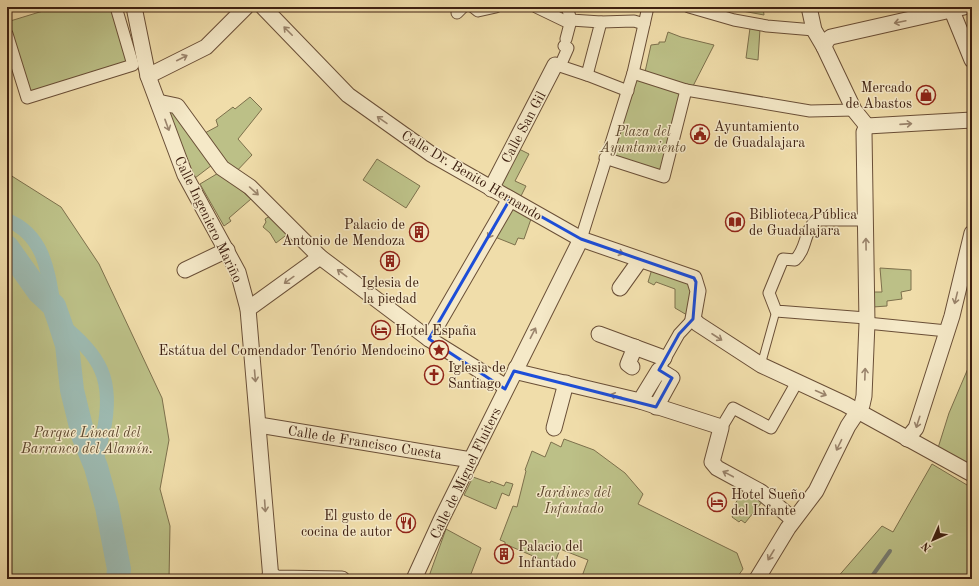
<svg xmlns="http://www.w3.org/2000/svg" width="979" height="586" viewBox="0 0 979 586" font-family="'Old Standard TT',serif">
	<rect width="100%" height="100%" fill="#f0ddaa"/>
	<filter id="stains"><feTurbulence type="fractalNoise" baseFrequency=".005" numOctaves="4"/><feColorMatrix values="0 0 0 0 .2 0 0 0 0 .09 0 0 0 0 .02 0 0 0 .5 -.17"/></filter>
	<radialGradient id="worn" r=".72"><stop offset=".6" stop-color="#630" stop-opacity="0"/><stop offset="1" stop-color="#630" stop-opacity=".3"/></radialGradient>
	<g fill="#bcc087" stroke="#7d704c">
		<path d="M56,7H116L133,65L27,98L7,39V22Z"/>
		<path d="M737,7H763L764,15L737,10Z"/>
		<path d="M750,28L760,29L758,60L746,58Z"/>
		<path d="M668,32L681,37L714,45L692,88L645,72L651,45L659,44V42H665Z"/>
		<path d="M633,73L686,90L664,177L605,158Z"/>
		<path d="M250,97L262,109L238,139L252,155L233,175L203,134L218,126L216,120L233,107L235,109Z"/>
		<path d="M178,111L216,162L195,178L168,113Z"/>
		<path d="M517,148L529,154L515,181L526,186L519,200L497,187Z"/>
		<path d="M377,159L420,186L406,208L363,180Z"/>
		<path d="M220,172L251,199L229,218L231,221L224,226L200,184Z"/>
		<path d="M7,173L61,207L99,264L162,398L169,440L160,489L170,526L169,579H11L7,530V357L9,350L7,345Z"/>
		<path d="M511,207L531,219L524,239L518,238L515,245L495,237Z"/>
		<path d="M270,216L289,233L276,243L270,233L263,227L266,222L265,219Z"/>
		<path d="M880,268L911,270V290L901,292L902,299L887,301V306L873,307V292H882Z"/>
		<path d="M652,269L690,280L692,308L687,315L675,308V289L656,282L654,285L648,282Z"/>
		<path d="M972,359V466L938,448L949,413Z"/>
		<path d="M564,439L594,450L625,473L643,494L638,504L737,553L743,569L736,579H581L588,560L560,549L554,565L505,544V542L500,540L513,506L517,507L526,471L525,470L532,451L545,457L551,442L561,447Z"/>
		<path d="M932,464L972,488V579H836L882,526L893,532Z"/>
		<path d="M473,477L490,483L491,481L504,486L506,482L513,484L509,496L502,493L496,509L464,495Z"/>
		<path d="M743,491L762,502L745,523L741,520L739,522L732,517L738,506L735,504Z"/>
		<path d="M446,529L481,548L469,579H428Z"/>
	</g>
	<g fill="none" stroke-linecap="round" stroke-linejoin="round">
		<path stroke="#777c71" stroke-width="4" d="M870,579L890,551"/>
		<g stroke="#9dbab1" stroke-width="14">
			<path d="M7,220C44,235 48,271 54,306"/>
			<path d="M60,323C101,357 115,379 103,434C100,445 97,455 96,467"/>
		</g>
		<path stroke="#9dbab1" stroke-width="24" d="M7,247L39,292L54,306L60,323L67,345L72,390L83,435L96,467L107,507L119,569L118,579"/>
		<defs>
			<path id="service" d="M761,365L776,311"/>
			<g id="pedestrian">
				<path d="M473,7L478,11L496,7"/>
				<path d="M536,7L565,21L571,20L566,39"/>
				<path d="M689,7L734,20L767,26L814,30"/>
				<path d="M457,13L463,7"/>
				<path d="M601,22L634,21L644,24"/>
				<path d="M7,34L27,98L133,65L116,7"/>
				<path d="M564,46L568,48L560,66L587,75L601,22L571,20L567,7"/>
				<path d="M633,73L648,7"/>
				<path d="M587,75L628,91"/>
				<path d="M686,90L810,111L854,110"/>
				<path d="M865,220H816C804,231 807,249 795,260L783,259L769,293L776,311L866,318"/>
				<path d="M581,239L633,73L686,90L664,177L605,158"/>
				<path d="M867,323L947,331"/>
				<path d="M662,364L679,334L693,319"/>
				<path d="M721,428L733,408L771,428L797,382"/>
			</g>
			<g id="minor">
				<path d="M134,7L148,76L185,175L238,272L248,309L271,579"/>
				<path d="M263,7L348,95L431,154L581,239L694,278L698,291L693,319L698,324L761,365L845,404L972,474"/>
				<path d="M809,7L814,30L824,47"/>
				<path d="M952,11L972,60"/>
				<path d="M148,76L206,47L246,7"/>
				<path d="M158,102L177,106L222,168L250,187L320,257L429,339L503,385L505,389"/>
				<path d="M867,126L854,110L824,47L827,40L831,37L964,7"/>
				<path d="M867,126L972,120"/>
				<path d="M491,189L555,65"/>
				<path d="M185,270L227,250"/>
				<path d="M620,288L640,260"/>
				<path d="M248,309L320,257"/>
				<path d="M599,334L664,358"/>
				<path d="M429,339L510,199"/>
				<path d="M632,367L628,364L635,347"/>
				<path d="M516,368L522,373L640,401L659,370L672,378L656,407"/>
				<path d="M640,401L718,426L721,428L712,462L717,468L761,492L789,516L795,517"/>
				<path d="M259,425L471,460"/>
				<path d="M554,428L566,383"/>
				<path d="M907,439L916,428L952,316L972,233"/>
				<path d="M270,575L277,578L342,579"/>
				<path d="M414,579L441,520L581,239"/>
				<path d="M757,579L788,528L816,491L848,426L862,405L864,396L867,323L864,132L867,126"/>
			</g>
		</defs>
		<use href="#service" stroke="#6a4f37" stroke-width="9"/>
		<use href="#pedestrian" stroke="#6a4f37" stroke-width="13"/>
		<use href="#minor" stroke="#6a4f37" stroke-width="17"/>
		<use href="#service" stroke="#f5e9c8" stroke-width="7"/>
		<use href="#pedestrian" stroke="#f5e9c8" stroke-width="11"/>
		<use href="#minor" stroke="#f5e9c8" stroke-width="15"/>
	</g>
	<defs><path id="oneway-shaft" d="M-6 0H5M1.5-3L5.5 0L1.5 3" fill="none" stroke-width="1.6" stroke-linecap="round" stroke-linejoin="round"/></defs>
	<g stroke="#9a846c">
		<use href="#oneway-shaft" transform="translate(900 22) rotate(168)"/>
		<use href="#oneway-shaft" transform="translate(288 31) rotate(-135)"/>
		<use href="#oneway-shaft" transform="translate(182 58) rotate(-27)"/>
		<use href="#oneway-shaft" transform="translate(382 120) rotate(-145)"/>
		<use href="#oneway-shaft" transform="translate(906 124) rotate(-4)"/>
		<use href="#oneway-shaft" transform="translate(167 125) rotate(70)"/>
		<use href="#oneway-shaft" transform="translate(254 191) rotate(42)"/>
		<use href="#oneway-shaft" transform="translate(491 233) rotate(120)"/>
		<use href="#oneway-shaft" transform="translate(866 244) rotate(-91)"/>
		<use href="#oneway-shaft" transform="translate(618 252) rotate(20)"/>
		<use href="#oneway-shaft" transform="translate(342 273) rotate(-143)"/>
		<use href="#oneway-shaft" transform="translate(289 280) rotate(144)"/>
		<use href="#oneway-shaft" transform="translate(956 298) rotate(104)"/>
		<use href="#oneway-shaft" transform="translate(533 333) rotate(-63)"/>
		<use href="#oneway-shaft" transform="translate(717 337) rotate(33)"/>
		<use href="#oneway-shaft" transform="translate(865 374) rotate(-88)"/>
		<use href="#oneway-shaft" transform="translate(255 376) rotate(85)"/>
		<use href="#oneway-shaft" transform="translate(821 393) rotate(24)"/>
		<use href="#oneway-shaft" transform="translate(616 396) rotate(-165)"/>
		<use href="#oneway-shaft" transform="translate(918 422) rotate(108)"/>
		<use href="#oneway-shaft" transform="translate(839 445) rotate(116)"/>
		<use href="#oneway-shaft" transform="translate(728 474) rotate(-152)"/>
		<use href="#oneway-shaft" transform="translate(265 506) rotate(86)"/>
		<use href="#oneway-shaft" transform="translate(771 555) rotate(121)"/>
	</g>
	<path fill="none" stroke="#1d4ed8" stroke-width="3" stroke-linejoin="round" d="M510,199L581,239L694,278L696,282L693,319L679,334L659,370L672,378L656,407L514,371L505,389L429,339Z"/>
	<defs>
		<symbol id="shop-ring" viewBox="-11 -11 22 22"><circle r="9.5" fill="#f5e9c8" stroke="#8f2418" stroke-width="1.5"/><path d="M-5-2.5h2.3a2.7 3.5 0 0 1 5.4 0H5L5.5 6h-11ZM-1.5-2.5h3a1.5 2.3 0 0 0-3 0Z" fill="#8f2418"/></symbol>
		<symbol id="civic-ring" viewBox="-11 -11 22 22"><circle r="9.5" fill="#f5e9c8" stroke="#8f2418" stroke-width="1.5"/><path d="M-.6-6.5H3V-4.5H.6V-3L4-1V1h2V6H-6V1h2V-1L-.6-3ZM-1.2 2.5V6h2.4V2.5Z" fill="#8f2418"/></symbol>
		<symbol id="library-ring" viewBox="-11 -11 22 22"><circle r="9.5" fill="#f5e9c8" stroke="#8f2418" stroke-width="1.5"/><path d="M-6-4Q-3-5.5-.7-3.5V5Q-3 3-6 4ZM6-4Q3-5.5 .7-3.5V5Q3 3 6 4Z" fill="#8f2418"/></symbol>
		<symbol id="building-ring" viewBox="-11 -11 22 22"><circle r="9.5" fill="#f5e9c8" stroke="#8f2418" stroke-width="1.5"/><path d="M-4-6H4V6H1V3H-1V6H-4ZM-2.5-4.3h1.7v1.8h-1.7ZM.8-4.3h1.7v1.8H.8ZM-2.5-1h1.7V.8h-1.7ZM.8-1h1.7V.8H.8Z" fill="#8f2418"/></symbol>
		<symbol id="hotel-ring" viewBox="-11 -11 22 22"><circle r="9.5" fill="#f5e9c8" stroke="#8f2418" stroke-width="1.5"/><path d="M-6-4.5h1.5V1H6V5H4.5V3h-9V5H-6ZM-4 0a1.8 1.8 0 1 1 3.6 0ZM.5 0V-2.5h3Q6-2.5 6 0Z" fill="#8f2418"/></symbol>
		<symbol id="sight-ring" viewBox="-11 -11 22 22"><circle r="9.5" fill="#f5e9c8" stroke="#8f2418" stroke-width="1.5"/><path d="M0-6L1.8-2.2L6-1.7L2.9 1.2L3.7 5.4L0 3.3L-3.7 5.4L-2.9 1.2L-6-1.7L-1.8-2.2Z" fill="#8f2418"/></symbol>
		<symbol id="church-ring" viewBox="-11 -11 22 22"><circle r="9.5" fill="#f5e9c8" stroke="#8f2418" stroke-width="1.5"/><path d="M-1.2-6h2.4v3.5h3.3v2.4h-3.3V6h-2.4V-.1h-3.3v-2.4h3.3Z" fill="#8f2418"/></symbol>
		<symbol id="restaurant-ring" viewBox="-11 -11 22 22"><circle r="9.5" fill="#f5e9c8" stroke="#8f2418" stroke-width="1.5"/><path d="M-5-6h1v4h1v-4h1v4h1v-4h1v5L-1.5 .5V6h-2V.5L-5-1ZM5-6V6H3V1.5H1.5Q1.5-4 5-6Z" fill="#8f2418"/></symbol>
	</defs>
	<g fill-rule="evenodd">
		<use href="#shop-ring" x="915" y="84" width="22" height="22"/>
		<use href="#civic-ring" x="689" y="123" width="22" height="22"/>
		<use href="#library-ring" x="724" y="211" width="22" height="22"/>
		<use href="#building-ring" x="408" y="221" width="22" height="22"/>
		<use href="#building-ring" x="379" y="250" width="22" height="22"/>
		<use href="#hotel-ring" x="370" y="319" width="22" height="22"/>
		<use href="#sight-ring" x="428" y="339" width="22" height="22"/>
		<use href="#church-ring" x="423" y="364" width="22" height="22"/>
		<use href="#hotel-ring" x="706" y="491" width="22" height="22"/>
		<use href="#restaurant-ring" x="395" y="512" width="22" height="22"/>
		<use href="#building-ring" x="493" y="543" width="22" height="22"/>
	</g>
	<g text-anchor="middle" stroke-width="3" stroke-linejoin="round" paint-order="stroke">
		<g font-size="14" fill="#3e2011" stroke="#f5e9c8" text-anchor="start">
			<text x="912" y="92" text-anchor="end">Mercado<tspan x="912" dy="16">de Abastos</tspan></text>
			<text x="714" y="131">Ayuntamiento<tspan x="714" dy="16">de Guadalajara</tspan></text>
			<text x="749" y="219">Biblioteca Pública<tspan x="749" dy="16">de Guadalajara</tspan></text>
			<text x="405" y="229" text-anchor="end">Palacio de<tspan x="405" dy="16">Antonio de Mendoza</tspan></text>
			<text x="390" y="287" text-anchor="middle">Iglesia de<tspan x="390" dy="16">la piedad</tspan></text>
			<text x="395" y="335">Hotel España</text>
			<text x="425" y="355" text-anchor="end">Estátua del Comendador Tenório Mendocino</text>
			<text x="448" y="372">Iglesia de<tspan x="448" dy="16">Santiago</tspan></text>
			<text x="731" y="499">Hotel Sueño<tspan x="731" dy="16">del Infante</tspan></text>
			<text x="392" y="520" text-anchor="end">El gusto de<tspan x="392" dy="16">cocina de autor</tspan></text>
			<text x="518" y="551">Palacio del<tspan x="518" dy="16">Infantado</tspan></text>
		</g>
		<g font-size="14" fill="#3e2011" stroke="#f5e9c8">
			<text transform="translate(523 127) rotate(-62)" y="5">Calle San Gil</text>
			<text transform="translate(472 175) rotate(31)" y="5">Calle Dr. Benito Hernando</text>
			<text transform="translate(209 219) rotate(64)" y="5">Calle Ingeniero Mariño</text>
			<text transform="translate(365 442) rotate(9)" y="5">Calle de Francisco Cuesta</text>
			<text transform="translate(465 473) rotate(-64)" y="5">Calle de Miguel Fluiters</text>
		</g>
		<g font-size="14" font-style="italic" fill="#5e482e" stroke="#f5e9c8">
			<text x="643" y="136">Plaza del<tspan x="643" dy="16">Ayuntamiento</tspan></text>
			<text x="87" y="437">Parque Lineal del<tspan x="87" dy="16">Barranco del Alamín.</tspan></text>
			<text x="574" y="497">Jardines del<tspan x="574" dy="16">Infantado</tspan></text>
		</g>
	</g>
	<rect width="979" height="586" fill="none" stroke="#f0ddaa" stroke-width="24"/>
	<rect x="8" y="8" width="963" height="570" fill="none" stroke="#3e2011" stroke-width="2"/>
	<rect x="12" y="12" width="955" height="562" fill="none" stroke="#3e2011"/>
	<g transform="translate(933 540) rotate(225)" stroke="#f5e9c8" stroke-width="3" paint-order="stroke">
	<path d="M0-3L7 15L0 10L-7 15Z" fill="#3e2011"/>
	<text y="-6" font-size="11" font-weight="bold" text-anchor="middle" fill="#3e2011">N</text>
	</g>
	<rect width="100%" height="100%" filter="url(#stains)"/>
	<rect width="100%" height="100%" fill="url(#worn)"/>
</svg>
